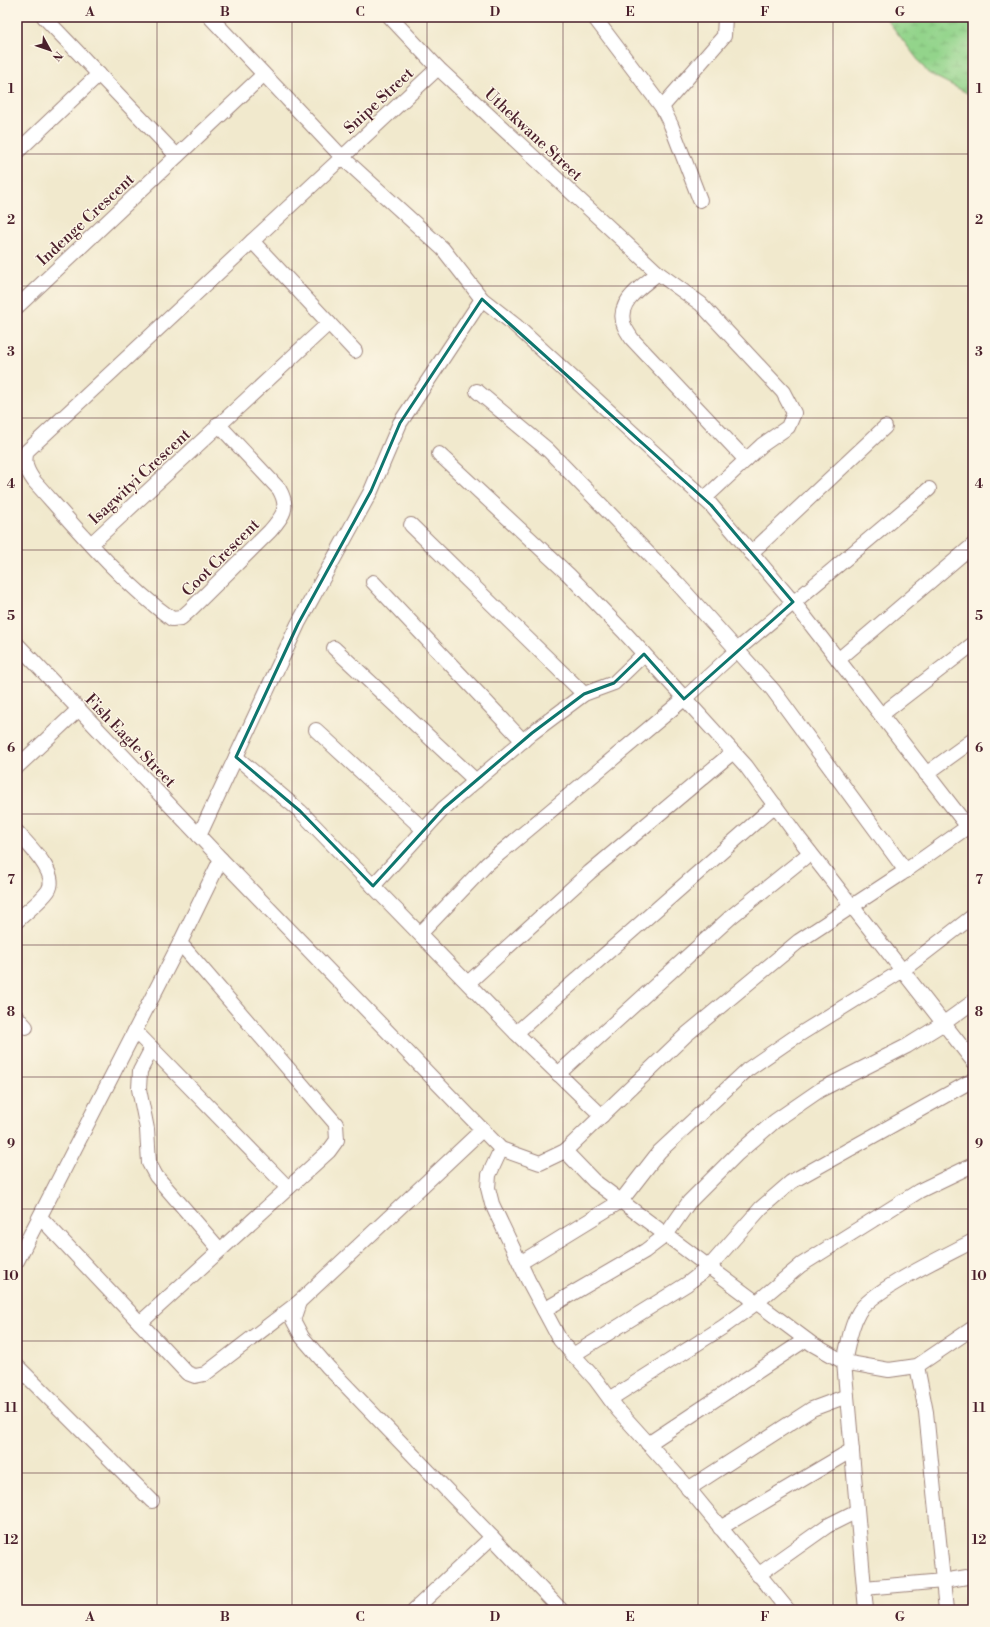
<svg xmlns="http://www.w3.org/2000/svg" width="990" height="1627" viewBox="0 0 990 1627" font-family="'Libre Bodoni',serif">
	<defs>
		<pattern id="wetland-marsh" width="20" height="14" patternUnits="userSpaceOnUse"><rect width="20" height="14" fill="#93d48b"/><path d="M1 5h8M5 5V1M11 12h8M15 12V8" fill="none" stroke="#80b678"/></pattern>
	</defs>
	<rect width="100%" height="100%" fill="#fcf5e5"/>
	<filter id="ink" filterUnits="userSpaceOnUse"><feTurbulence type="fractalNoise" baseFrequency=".025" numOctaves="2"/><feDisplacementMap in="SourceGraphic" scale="8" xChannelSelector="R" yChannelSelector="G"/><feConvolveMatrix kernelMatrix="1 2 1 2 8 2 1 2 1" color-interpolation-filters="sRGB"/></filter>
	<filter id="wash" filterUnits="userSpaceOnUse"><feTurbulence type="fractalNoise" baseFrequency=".012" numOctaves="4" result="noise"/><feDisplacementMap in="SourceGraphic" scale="16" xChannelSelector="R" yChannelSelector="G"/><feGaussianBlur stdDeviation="0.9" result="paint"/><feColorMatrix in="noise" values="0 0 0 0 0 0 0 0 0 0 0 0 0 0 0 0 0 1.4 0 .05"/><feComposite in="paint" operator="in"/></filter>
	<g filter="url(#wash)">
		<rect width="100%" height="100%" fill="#f1e9cd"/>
		<path fill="url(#wetland-marsh)" stroke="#6e7a5b" d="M885,17H973V96L928,73Z"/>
	</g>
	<g filter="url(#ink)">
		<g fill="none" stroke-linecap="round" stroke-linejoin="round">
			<defs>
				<g id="minor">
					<path d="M44,17L177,156"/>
					<path d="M210,17L342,157L443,249L482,299L515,325L711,505L798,608L968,827"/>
					<path d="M390,17L438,68L658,273L701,304L783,392L794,413L788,427L762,445L704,499"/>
					<path d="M594,17L662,107L671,125L700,200"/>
					<path d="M662,107L724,36L725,17"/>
					<path d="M17,152L99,74"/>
					<path d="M252,241L355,351"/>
					<path d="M658,273C643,286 618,300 623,322C624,328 629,334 632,339L746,460"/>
					<path d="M17,307L263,75"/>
					<path d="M477,391L548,450L677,583L737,650L773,690L906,871"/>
					<path d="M218,424L279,489C290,508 283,516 270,531L190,610L181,618L172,619C120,581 77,529 34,481C27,471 23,463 27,451L438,68"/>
					<path d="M439,454L569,575L625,633L746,766L798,837L973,1061"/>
					<path d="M411,525L584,694"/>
					<path d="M91,544L329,323"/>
					<path d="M751,553L885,427"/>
					<path d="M373,582L523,741"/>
					<path d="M17,644L221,859L501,1149L540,1163L565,1151L687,1034L799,941L901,874L973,823"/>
					<path d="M334,648L476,781"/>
					<path d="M838,660L973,545"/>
					<path d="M881,715L973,644"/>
					<path d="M316,730L424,830"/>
					<path d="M236,757L300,811L516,1033L602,1116"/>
					<path d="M17,767L79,709"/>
					<path d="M926,774L973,740"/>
					<path d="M17,832C28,845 60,874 48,891C40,902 27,911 17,921"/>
					<path d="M199,836L298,624L371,491L400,423L482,299"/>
					<path d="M373,886L444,808L532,733L584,694L614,683L644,654"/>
					<path d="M420,934L487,864L684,699L737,650L929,489"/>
					<path d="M468,983L590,872L733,752"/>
					<path d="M17,1017L26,1027"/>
					<path d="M135,1031L288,1188"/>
					<path d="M516,1033L775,805"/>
					<path d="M152,1048L140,1071L139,1089L147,1129L149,1163L156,1176L220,1250"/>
					<path d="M558,1074L732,916L810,853"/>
					<path d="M483,1129L299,1302L293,1320L302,1337L328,1367L492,1537"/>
					<path d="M501,1149L489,1175L488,1188L492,1204L528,1280L560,1340L596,1380L618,1410L684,1483L788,1610"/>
					<path d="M565,1151L594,1181L812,1344L844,1362L889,1370L917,1366L973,1328"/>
					<path d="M40,1217L140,1323L329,1151L337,1140L336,1124L180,943"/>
					<path d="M17,1261L180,943L221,859"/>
					<path d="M520,1263L621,1201L659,1152L747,1070L792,1039L903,970L973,916"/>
					<path d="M544,1310L645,1251L666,1235L689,1202L736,1155L775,1121L820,1090L907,1046L944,1023L973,1002"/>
					<path d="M140,1323L187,1373L195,1376L205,1374L299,1302"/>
					<path d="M573,1355L687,1284L709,1267L761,1208L791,1182L973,1080"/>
					<path d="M17,1366L152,1501"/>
					<path d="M917,1366L926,1412L946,1610"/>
					<path d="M610,1399L723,1327L756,1303L801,1265L919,1191L973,1165"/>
					<path d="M648,1444L805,1340"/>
					<path d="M688,1489L812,1409L847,1396"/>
					<path d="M720,1528L852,1450"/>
					<path d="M758,1575L827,1526L857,1511"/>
					<path d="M864,1588L943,1581L973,1576"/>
					<path d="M414,1610L492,1537L561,1610"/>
					<path d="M866,1610L844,1362C848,1346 850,1327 859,1312C872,1290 947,1255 973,1241"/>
				</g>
			</defs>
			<use href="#minor" stroke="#9e847c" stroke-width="16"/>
			<use href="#minor" stroke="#fff" stroke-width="14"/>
		</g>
	</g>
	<path fill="none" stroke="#0f766e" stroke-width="3" stroke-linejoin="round" d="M482,299L711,505L793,602L684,699L644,654L614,683L584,694L532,733L444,808L373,886L300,811L236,757L298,624L371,491L400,423Z"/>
	<path fill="none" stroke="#4a1f2b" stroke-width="1" stroke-opacity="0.55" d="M157,17V1610M292,17V1610M427,17V1610M563,17V1610M698,17V1610M833,17V1610M17,154H973M17,286H973M17,418H973M17,550H973M17,682H973M17,814H973M17,945H973M17,1077H973M17,1209H973M17,1341H973M17,1473H973"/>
	<g text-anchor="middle" stroke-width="3" stroke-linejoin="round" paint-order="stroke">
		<g font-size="16" fill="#4a1f2b" stroke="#fcf5e5">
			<text transform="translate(378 100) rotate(-43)" y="6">Snipe Street</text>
			<text transform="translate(534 134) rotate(43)" y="6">Uthekwane Street</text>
			<text transform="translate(85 219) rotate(-43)" y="6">Indenge Crescent</text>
			<text transform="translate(139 476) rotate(-43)" y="6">Isagwityi Crescent</text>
			<text transform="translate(220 557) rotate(-45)" y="6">Coot Crescent</text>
			<text transform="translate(131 740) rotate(46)" y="6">Fish Eagle Street</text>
		</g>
	</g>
	<rect width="990" height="1627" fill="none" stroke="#fcf5e5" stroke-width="44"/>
	<g transform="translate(50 50) rotate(130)" stroke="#fcf5e5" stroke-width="3" paint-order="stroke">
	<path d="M0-3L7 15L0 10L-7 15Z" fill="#4a1f2b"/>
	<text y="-6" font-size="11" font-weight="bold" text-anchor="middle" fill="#4a1f2b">N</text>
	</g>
	<rect x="22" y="22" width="946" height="1583" fill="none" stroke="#4a1f2b" stroke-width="1.5"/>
	<g font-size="13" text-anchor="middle" font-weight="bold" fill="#4a1f2b">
		<text x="90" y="16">A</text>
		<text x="225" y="16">B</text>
		<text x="360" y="16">C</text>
		<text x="495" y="16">D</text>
		<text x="630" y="16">E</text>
		<text x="765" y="16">F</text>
		<text x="900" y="16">G</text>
		<text x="11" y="93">1</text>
		<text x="979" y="93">1</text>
		<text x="11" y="224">2</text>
		<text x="979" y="224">2</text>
		<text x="11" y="356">3</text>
		<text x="979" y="356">3</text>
		<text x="11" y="488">4</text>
		<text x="979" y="488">4</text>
		<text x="11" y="620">5</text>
		<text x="979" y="620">5</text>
		<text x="11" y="752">6</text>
		<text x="979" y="752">6</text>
		<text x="11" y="884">7</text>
		<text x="979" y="884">7</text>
		<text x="11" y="1016">8</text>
		<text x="979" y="1016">8</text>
		<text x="11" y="1148">9</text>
		<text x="979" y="1148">9</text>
		<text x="11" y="1280">10</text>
		<text x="979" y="1280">10</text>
		<text x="11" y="1412">11</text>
		<text x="979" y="1412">11</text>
		<text x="11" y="1544">12</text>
		<text x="979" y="1544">12</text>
		<text x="90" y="1621">A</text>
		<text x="225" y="1621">B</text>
		<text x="360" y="1621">C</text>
		<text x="495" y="1621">D</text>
		<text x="630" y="1621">E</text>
		<text x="765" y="1621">F</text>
		<text x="900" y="1621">G</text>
	</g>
</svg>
